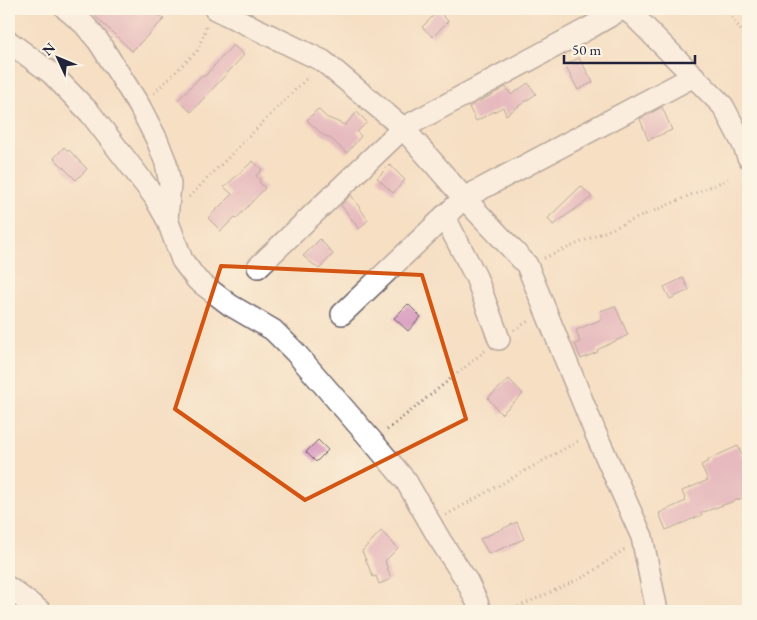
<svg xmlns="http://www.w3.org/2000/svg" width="757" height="620" viewBox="0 0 757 620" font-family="'EB Garamond',serif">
	<rect width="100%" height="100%" fill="#fcf5e5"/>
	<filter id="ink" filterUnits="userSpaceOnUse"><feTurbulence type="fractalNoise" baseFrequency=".02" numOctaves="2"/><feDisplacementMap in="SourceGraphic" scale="10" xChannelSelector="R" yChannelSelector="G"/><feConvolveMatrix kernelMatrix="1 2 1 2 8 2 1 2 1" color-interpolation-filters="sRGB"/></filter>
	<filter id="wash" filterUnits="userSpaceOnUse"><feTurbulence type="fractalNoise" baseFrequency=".0096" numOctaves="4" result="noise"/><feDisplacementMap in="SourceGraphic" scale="20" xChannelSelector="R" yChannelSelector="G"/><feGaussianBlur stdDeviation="1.12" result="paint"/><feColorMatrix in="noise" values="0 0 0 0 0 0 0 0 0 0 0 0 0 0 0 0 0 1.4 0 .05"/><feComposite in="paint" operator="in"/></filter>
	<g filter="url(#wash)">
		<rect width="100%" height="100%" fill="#f5dfc2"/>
		<g id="blocks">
			<g fill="#d38eba">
				<path d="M102,9H150L164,19L132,51L95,16Z"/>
				<path d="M438,11L448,21L433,37L422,27Z"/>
				<path d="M233,45L244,55L191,112L178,100L202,75L204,77Z"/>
				<path d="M579,58L593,82L578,90L565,65Z"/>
				<path d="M528,83L536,94L506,115L503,107L476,121L469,107L506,87L511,95Z"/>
				<path d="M662,107L672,130L648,140L640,119Z"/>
				<path d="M318,109L326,117L345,125L357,112L367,122L357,132L361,136L347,153L330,138L323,135L307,120Z"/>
				<path d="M64,147L68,151L69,150L87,169L76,180L54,158Z"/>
				<path d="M253,161L262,170L256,176L260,180L259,182L265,188L236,219L235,217L221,231L208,218L232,194L224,187Z"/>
				<path d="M390,165L405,180L393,193L377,178Z"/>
				<path d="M581,186L592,197L553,225L548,218Z"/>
				<path d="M351,195L368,220L359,229L341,205Z"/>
				<path d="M320,239L333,254L319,269L303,256Z"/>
				<path d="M683,278L689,290L670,299L664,287Z"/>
				<path d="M408,304L421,317L408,331L394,318Z"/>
				<path d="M615,306L628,335L597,350L598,352L581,359L575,344L580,342L576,330L602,319L600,311Z"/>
				<path d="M509,379L523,394L501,414L488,398Z"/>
				<path d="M318,440L328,450L316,462L306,452Z"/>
				<path d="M738,446L748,469V496L701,513L702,515L666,530L659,513L686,501L682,491L708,480L701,465L709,461V459Z"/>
				<path d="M517,522L524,539L489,554L480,539Z"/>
				<path d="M381,531L398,548L385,561L391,579L379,584L376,576L373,577L362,551Z"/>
			</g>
		</g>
	</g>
	<g filter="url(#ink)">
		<use href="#blocks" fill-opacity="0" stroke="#6c646a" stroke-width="1"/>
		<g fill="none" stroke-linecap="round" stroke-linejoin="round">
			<defs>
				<g id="minor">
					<path d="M66,9L84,24L99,42L140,107L157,140L166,163L170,184L167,219"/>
					<path d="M215,9L323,61L403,128L464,198L527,265L595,432L642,537L657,611"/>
					<path d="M624,9L634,16L723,106L743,144L748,157"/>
					<path d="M9,42L51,73L90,113L154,196L167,219L182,260L197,280L230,305L273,330L295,352L373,442L406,481L440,540L467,581L477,602L480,611"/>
					<path d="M444,216L476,277L499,339"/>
					<path d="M258,267L403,128L589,28L622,9"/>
					<path d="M342,314L464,198L694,76"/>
					<path d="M9,588L40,611"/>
				</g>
			</defs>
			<use href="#minor" stroke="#6c646a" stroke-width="24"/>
			<g stroke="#6c646a" stroke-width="3" stroke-dasharray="1 4" stroke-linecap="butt">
				<path d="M726,9L748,40"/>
				<path d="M154,93L197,51L205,31L207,24"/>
				<path d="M189,197L309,76"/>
				<path d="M544,258L728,179"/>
				<path d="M514,330L530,320"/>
				<path d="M387,430L485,351"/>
				<path d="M446,515L580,440"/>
				<path d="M509,611L586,576L625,549"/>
			</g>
			<use href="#minor" stroke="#fff" stroke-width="21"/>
		</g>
	</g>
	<path d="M0 0H757V620H0ZM221,266L422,275L466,419L305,500L175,409Z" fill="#f5dfc2" fill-opacity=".55" fill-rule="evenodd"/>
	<path fill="none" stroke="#d45411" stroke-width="4" stroke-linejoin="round" d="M221,266L422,275L466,419L305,500L175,409Z"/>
	<rect width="757" height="620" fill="none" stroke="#fcf5e5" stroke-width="30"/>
	<g transform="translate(58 58) rotate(314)" stroke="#fcf5e5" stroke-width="4" paint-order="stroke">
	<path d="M0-4L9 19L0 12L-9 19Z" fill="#22223b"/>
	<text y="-8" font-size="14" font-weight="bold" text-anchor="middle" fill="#22223b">N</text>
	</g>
	<path d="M564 55v8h131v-8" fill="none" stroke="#22223b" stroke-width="2.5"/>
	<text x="572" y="55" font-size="15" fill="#22223b" stroke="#fcf5e5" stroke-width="4" paint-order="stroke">50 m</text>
</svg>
